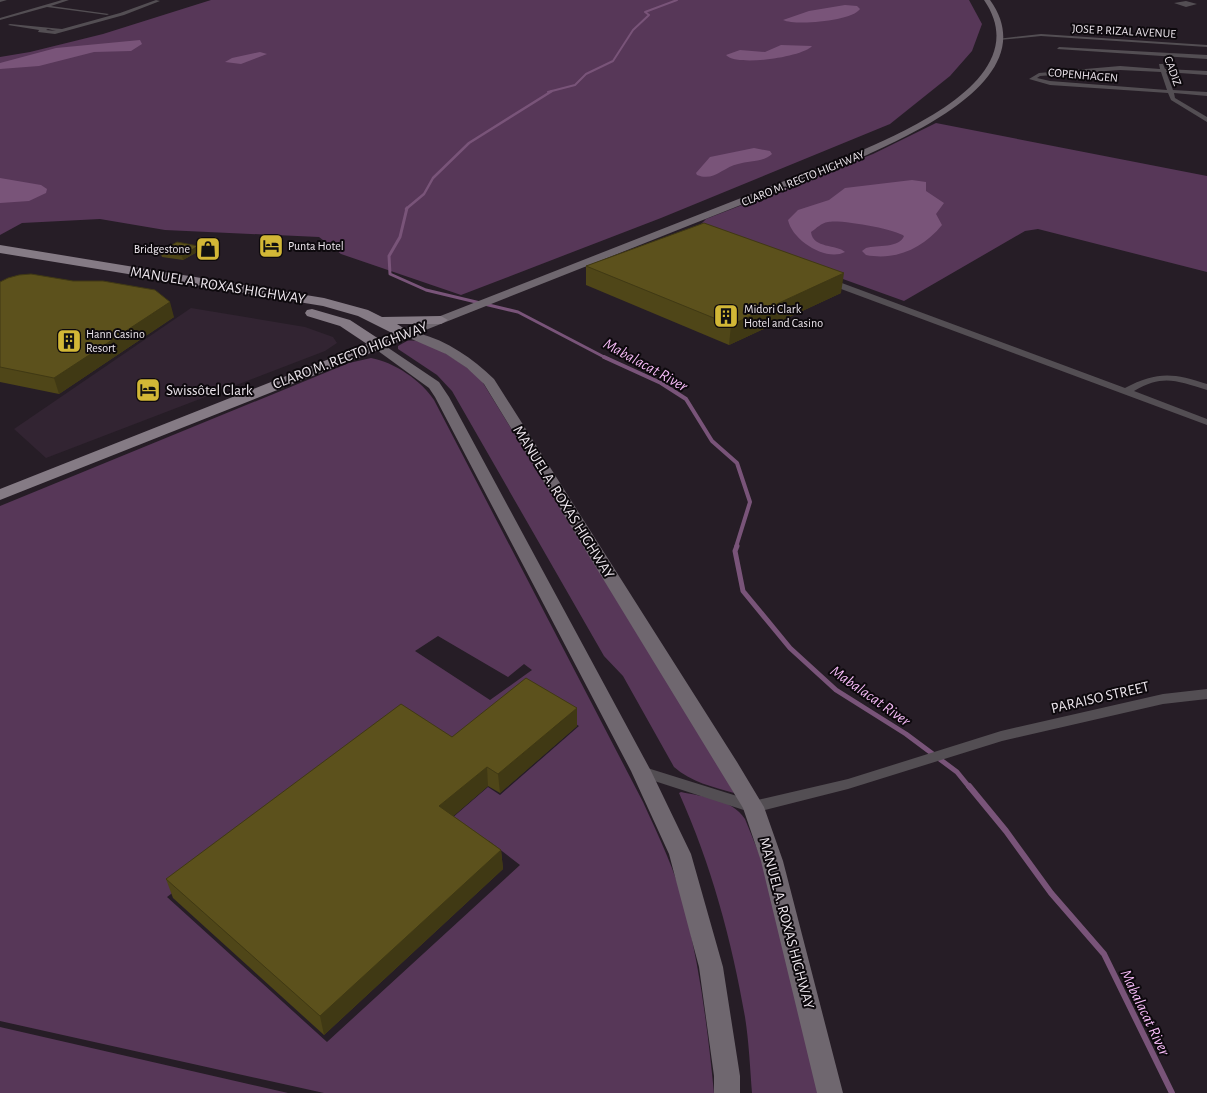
<svg xmlns="http://www.w3.org/2000/svg" width="1207" height="1093" viewBox="0 0 1207 1093" font-family="'Alegreya Sans',sans-serif">
	<rect width="100%" height="100%" fill="#261d26"/>
	<path fill="#322432" d="M191,308L305,327L333,337L337,343L325,351L46,458L14,429Z"/>
	<g fill="#573758" fill-rule="evenodd">
		<path d="M211,0H969L982,24L972,51L950,76L890,124L661,218L461,295L341,254L319,237L165,230L100,219L22,223L0,235V57L30,52L103,34Z"/>
		<path d="M936,123L1207,176V272L1038,229L1025,231L904,301L704,229L700,225L706,219L873,154Z"/>
		<path d="M407,341C427,337 465,366 480,378L720,767L734,793C713,787 691,782 674,767L623,676L604,656L452,391L437,375L398,349V346Z"/>
		<path d="M371,358C394,362 422,381 434,400L643,802C659,837 676,872 685,909C700,969 708,1031 714,1093H324L0,1021V506L349,363ZM438,636L508,677L524,664L532,670L490,700L415,651ZM527,695L579,726L500,795L488,787L444,825L478,850L489,841L520,865L327,1042L167,897L342,764L460,748Z"/>
		<path d="M681,792C704,797 731,798 745,819L770,881L821,1093H752C750,1068 749,1042 745,1017C732,941 711,864 679,793Z"/>
		<path d="M0,1027L288,1093H0Z"/>
	</g>
	<g fill="#795479">
		<path d="M845,5L857,6L860,9C852,21 796,26 783,20L809,11Z"/>
		<path d="M140,40L142,44L131,51L94,52L39,66L0,69V63L56,48Z"/>
		<path d="M781,45L812,46C803,57 736,67 726,55L740,50L765,52Z"/>
		<path d="M260,52L267,54L241,64L225,62L232,58Z"/>
		<path d="M754,148L770,151L772,154C764,162 749,161 738,164C723,167 714,182 697,175L696,173L710,157Z"/>
		<path d="M0,178L41,185L47,189L46,193L29,201L0,203Z"/>
		<path d="M912,180L926,182V191L944,203L936,214L942,225C923,248 896,261 866,255L862,251L866,248C877,245 900,248 904,236C896,229 839,219 828,222C821,223 817,228 811,232C813,249 837,244 845,252C826,262 792,240 788,220L798,210L829,200L845,188Z"/>
	</g>
	<g fill="none" stroke-linecap="round" stroke-linejoin="round">
		<path stroke="#795479" stroke-width="2" d="M548,92L575,85L586,74L613,61L633,30L649,15L645,12L677,0"/>
		<path stroke="#795479" stroke-width="2.5" d="M406,209L424,194L433,178L469,143L552,91"/>
		<path stroke="#795479" stroke-width="3" d="M407,208L400,237L389,256L390,274L426,290L518,312L606,358"/>
		<path stroke="#795479" stroke-width="4" d="M604,357L661,383L686,399L712,441L737,463L750,502L736,547"/>
		<path stroke="#795479" stroke-width="5" d="M737,546L735,551L743,591L790,648L836,690L906,734L957,772L970,788"/>
		<path stroke="#795479" stroke-width="6" d="M969,786L1006,831L1051,893L1104,954L1172,1093"/>
		<g fill="#534e53" fill-rule="evenodd">
			<path d="M0,0H7L0,2Z"/>
			<path d="M62,0H69L51,6L109,14L107,15L47,7L0,20V18Z"/>
			<path d="M156,0L160,1L124,15L55,34L38,32L39,30L8,25L10,24L62,29L120,13ZM48,29L56,31L46,30Z"/>
			<path d="M1186,1L1197,4L1186,7L1174,3Z"/>
			<path d="M1041,34L1207,45V47L1041,36L999,40L997,39Z"/>
			<path d="M1059,47L1207,55V59L1057,49Z"/>
			<path d="M1159,64H1163L1165,69L1207,71V75L1166,72L1173,90L1207,92V96L1174,93L1175,98L1207,117V122L1171,100L1168,93L1050,85L1029,79L1039,73L1120,66L1160,69ZM1120,70L1161,72L1167,90L1050,81L1037,78L1040,76Z"/>
			<path d="M825,279H831L1125,388C1157,371 1174,373 1207,384V390C1176,381 1164,374 1134,391L1207,419V425L825,283Z"/>
			<path d="M1207,689V699L1163,704L1002,741L848,789L753,813L636,775L634,771L636,767L641,766L753,801L848,779L1001,731L1163,694Z"/>
		</g>
		<g fill="#6f676f" fill-rule="evenodd">
			<path d="M984,0H990C1044,75 919,131 867,155L418,333C448,341 472,358 494,379L737,762L764,807L783,861L843,1093H817L761,861L743,808L484,384L467,368L446,354L400,334L402,331L861,151C912,128 1036,75 984,0Z"/>
			<path d="M378,341L439,382L449,397L651,771L691,854L723,967L740,1076V1093H714V1076L699,967L669,854L631,771L435,397L429,388L374,348L372,345Z"/>
		</g>
		<path fill="#857b85" fill-rule="evenodd" d="M0,245L324,298L368,310L382,317L441,316L448,320L441,324H397L413,334L411,337L0,500V489L367,344L340,326L307,316L305,313L307,310L312,309L350,320L379,339L394,334L358,316L323,306L0,253Z"/>
	</g>
	<g fill="#4f4618">
		<path d="M199,251L183,260L162,257L160,252Z"/>
		<path d="M586,266L841,293L729,345L586,285Z"/>
		<path d="M0,282L174,317L59,394L0,382Z"/>
		<path d="M577,726L500,793L488,786L453,816L501,850L503,869L324,1035L173,898L166,879L452,737Z"/>
	</g>
	<g fill="#403914">
		<path d="M198,246L199,251L183,260L182,256Z"/>
		<path d="M844,273L841,293L729,345L731,325Z"/>
		<path d="M170,302L174,317L59,394L54,378Z"/>
		<path d="M577,708V726L500,793L498,774Z"/>
		<path d="M487,767L488,786L442,826L439,806Z"/>
		<path d="M501,850L503,869L324,1035L320,1016Z"/>
	</g>
	<g fill="#5c511c" stroke="#403914">
		<path d="M704,223L844,273L731,325L586,266Z"/>
		<path d="M177,242L198,246L182,256L160,252Z"/>
		<path d="M31,274L73,281H103L155,290L170,302L54,378L0,367V282L8,278L19,275Z"/>
		<path d="M526,678L577,708L498,774L487,767L439,806L501,850L320,1016L166,879L401,704L452,737Z"/>
	</g>
	<defs>
		<symbol id="hotel-square" viewBox="-11 -11 22 22"><rect x="-9" y="-9" width="18" height="18" rx="4" fill="#d2b736" stroke="#0d090d"/><path d="M-6-4.5h1.5V1H6V5H4.5V3h-9V5H-6ZM-4 0a1.8 1.8 0 1 1 3.6 0ZM.5 0V-2.5h3Q6-2.5 6 0Z" fill="#111"/></symbol>
		<symbol id="shop-square" viewBox="-11 -11 22 22"><rect x="-9" y="-9" width="18" height="18" rx="4" fill="#d2b736" stroke="#0d090d"/><path d="M-5-2.5h2.3a2.7 3.5 0 0 1 5.4 0H5L5.5 6h-11ZM-1.5-2.5h3a1.5 2.3 0 0 0-3 0Z" fill="#111"/></symbol>
		<symbol id="building-square" viewBox="-11 -11 22 22"><rect x="-9" y="-9" width="18" height="18" rx="4" fill="#d2b736" stroke="#0d090d"/><path d="M-4-6H4V6H1V3H-1V6H-4ZM-2.5-4.3h1.7v1.8h-1.7ZM.8-4.3h1.7v1.8H.8ZM-2.5-1h1.7V.8h-1.7ZM.8-1h1.7V.8H.8Z" fill="#111"/></symbol>
	</defs>
	<g fill-rule="evenodd">
		<use href="#hotel-square" x="257" y="232" width="28" height="28"/>
		<use href="#shop-square" x="194" y="235" width="28" height="28"/>
		<use href="#building-square" x="712" y="302" width="28" height="28"/>
		<use href="#building-square" x="55" y="327" width="28" height="28"/>
		<use href="#hotel-square" x="134" y="376" width="28" height="28"/>
	</g>
	<g text-anchor="middle" stroke-width="4" stroke-linejoin="round" paint-order="stroke">
		<g font-size="12" fill="#ece5ec" stroke="#0d090d">
			<text transform="translate(1124 31) rotate(3)" y="4">JOSE P. RIZAL AVENUE</text>
			<text transform="translate(1173 71) rotate(70)" y="4">CADIZ</text>
			<text transform="translate(1083 75) rotate(5)" y="4">COPENHAGEN</text>
			<text transform="translate(803 178) rotate(-22)" y="4">CLARO M. RECTO HIGHWAY</text>
		</g>
		<g font-size="12" fill="#ece5ec" stroke="#0d090d" text-anchor="start">
			<text x="288" y="250">Punta Hotel</text>
			<text x="190" y="253" text-anchor="end">Bridgestone</text>
			<text x="744" y="313">Midori Clark<tspan x="744" dy="14">Hotel and Casino</tspan></text>
			<text x="86" y="338">Hann Casino<tspan x="86" dy="14">Resort</tspan></text>
		</g>
		<g font-size="15" fill="#ece5ec" stroke="#0d090d">
			<text transform="translate(218 285) rotate(9)" y="5">MANUEL A. ROXAS HIGHWAY</text>
			<text transform="translate(350 355) rotate(-21)" y="5">CLARO M. RECTO HIGHWAY</text>
			<text transform="translate(564 502) rotate(58)" y="5">MANUEL A. ROXAS HIGHWAY</text>
			<text transform="translate(1100 697) rotate(-13)" y="5">PARAISO STREET</text>
			<text transform="translate(787 923) rotate(75)" y="5">MANUEL A. ROXAS HIGHWAY</text>
		</g>
		<g font-size="15" fill="#ece5ec" stroke="#0d090d" text-anchor="start">
			<text x="166" y="395">Swissôtel Clark</text>
		</g>
		<g font-size="16" font-style="italic" fill="#f5baf6" stroke="#0d090d">
			<text transform="translate(646 364) rotate(29)" y="6">Mabalacat River</text>
			<text transform="translate(871 695) rotate(35)" y="6">Mabalacat River</text>
			<text transform="translate(1146 1012) rotate(64)" y="6">Mabalacat River</text>
		</g>
	</g>
</svg>
